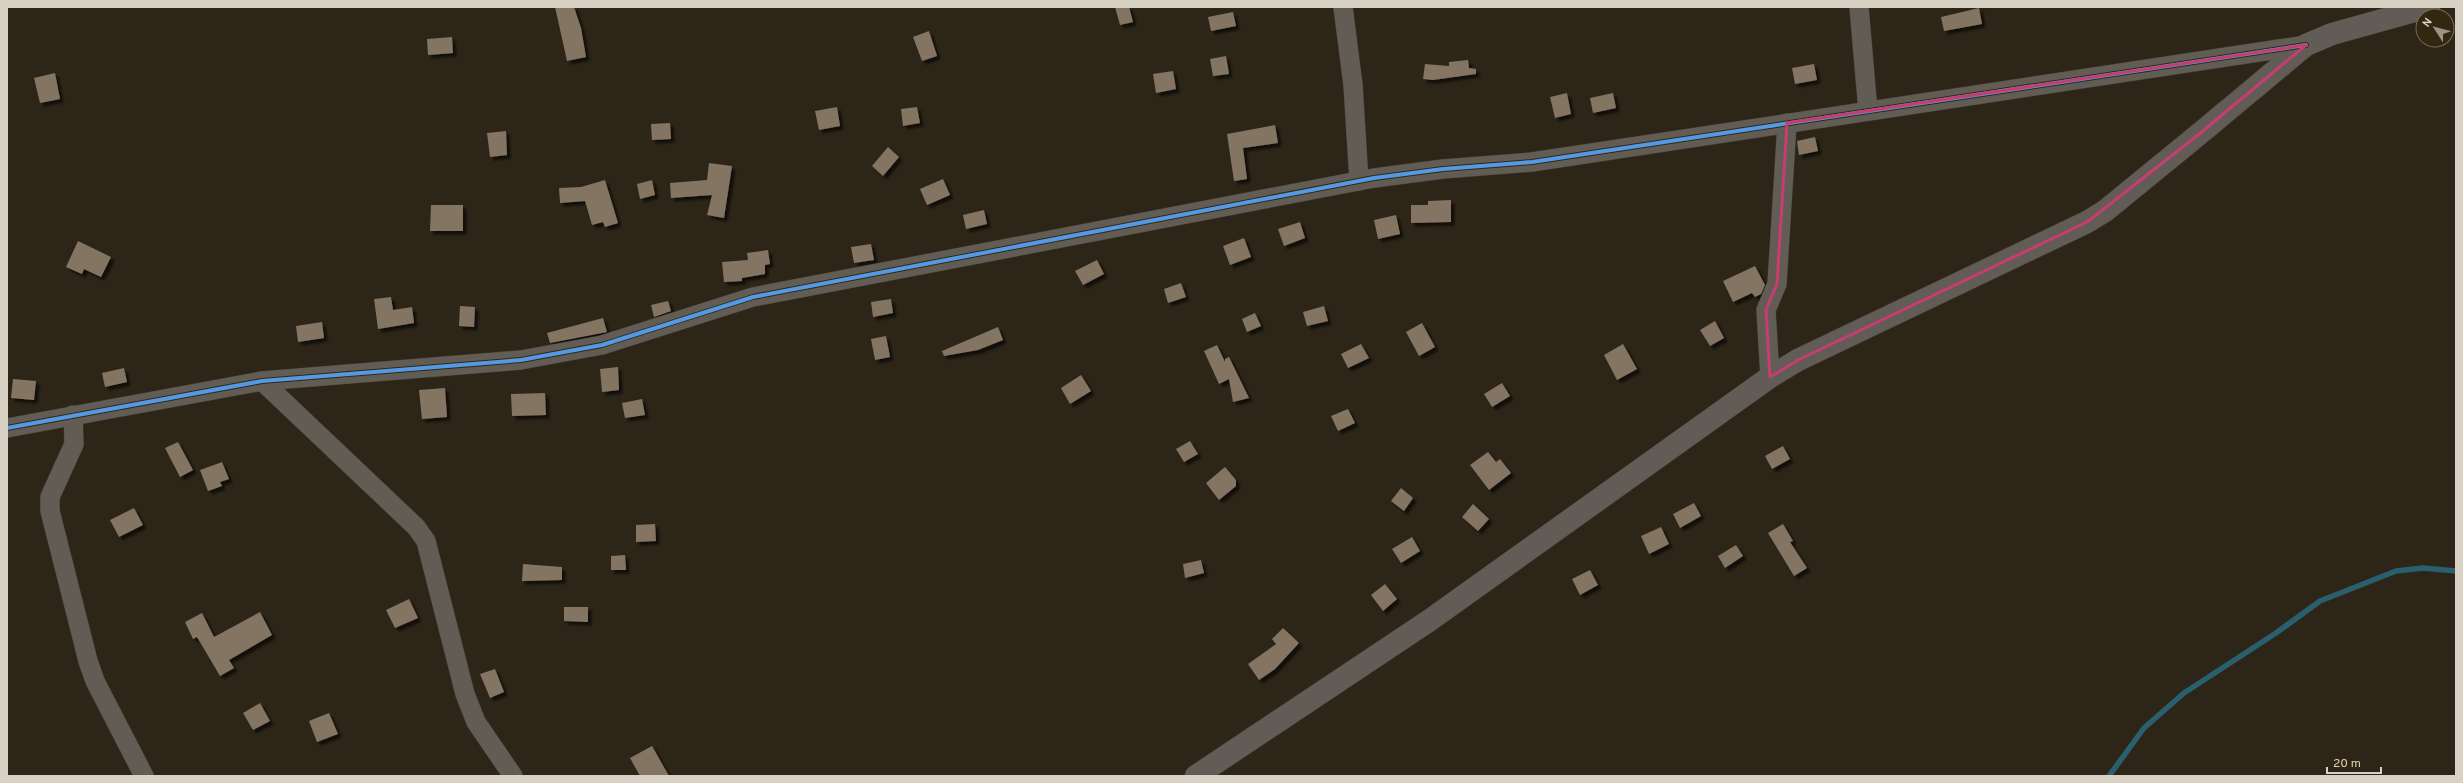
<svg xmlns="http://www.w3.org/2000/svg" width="2463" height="783" viewBox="0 0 2463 783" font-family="Overpass,sans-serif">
	<defs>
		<filter id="shadow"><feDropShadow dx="3.5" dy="3.5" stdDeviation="1" flood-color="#0009"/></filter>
	</defs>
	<rect width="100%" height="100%" fill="#2c2518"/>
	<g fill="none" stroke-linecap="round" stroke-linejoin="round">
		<path stroke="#2a5f6d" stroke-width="5.5" d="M2109,776L2144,728L2184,693L2276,633L2320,601L2396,571L2423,568L2456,571"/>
	</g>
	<g fill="#847463" filter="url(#shadow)">
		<path d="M555,7H574L581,28L586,57L567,61Z"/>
		<path d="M1115,7H1129L1133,22L1120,25Z"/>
		<path d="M1979,8L1982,24L1944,31L1941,17Z"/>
		<path d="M1233,12L1236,26L1211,31L1208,17Z"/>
		<path d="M929,31L937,56L922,61L913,37Z"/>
		<path d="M452,37L453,53L428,55L427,39Z"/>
		<path d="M1226,56L1229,74L1213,76L1210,59Z"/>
		<path d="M1468,60L1469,68L1476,69V74L1433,80L1423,79L1425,64L1449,66V62Z"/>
		<path d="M1814,64L1817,80L1795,84L1792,68Z"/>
		<path d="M1173,71L1176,89L1156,93L1153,74Z"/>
		<path d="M55,73L60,99L40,103L34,78Z"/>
		<path d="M1567,93L1571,114L1555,118L1550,97Z"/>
		<path d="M1613,93L1616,108L1593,113L1590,98Z"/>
		<path d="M837,107L840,126L819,130L815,111Z"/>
		<path d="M917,107L920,123L903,126L901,109Z"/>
		<path d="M670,123L671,139L652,140L651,124Z"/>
		<path d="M1275,125L1278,143L1243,148L1247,179L1234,181L1227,134Z"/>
		<path d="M506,131L507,155L490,157L487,133Z"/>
		<path d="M1815,137L1818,151L1799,155L1797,141Z"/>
		<path d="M888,147L899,157L883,176L872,166Z"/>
		<path d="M709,163L732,166L724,218L707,215L712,195L671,198L670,183L707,180Z"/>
		<path d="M943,179L950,195L927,205L920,189Z"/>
		<path d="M605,180L618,223L605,227L603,222L592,225L585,201L560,203L559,188L581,187Z"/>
		<path d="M652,180L655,195L640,199L637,184Z"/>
		<path d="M1451,200V222L1411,223V205H1428V201Z"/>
		<path d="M431,205H463V231H430Z"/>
		<path d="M984,210L987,224L966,229L963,215Z"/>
		<path d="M1396,215L1400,234L1378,239L1374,220Z"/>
		<path d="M1300,222L1305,238L1284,246L1278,229Z"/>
		<path d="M1244,238L1251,257L1230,265L1223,246Z"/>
		<path d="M78,241L111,257L101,277L84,269L82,274L66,267Z"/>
		<path d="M871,244L874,260L854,263L851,247Z"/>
		<path d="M768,250L770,264L765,265V274L742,278V281L724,282L722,262L748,260L747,253Z"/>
		<path d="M1097,260L1104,274L1083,285L1075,271Z"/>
		<path d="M1755,266L1765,285L1761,294L1755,297L1752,293L1733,302L1723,281Z"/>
		<path d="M1181,283L1186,297L1168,303L1164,289Z"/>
		<path d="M391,297L393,310L412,307L414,323L378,329L374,299Z"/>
		<path d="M891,299L893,313L873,317L871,302Z"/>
		<path d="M668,301L671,311L654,317L651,305Z"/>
		<path d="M460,306L475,307L474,327L459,326Z"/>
		<path d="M1324,306L1328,321L1307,326L1303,312Z"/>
		<path d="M1255,313L1261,326L1247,332L1242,319Z"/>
		<path d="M603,318L607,332L550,343L547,333Z"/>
		<path d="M1715,321L1724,338L1710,346L1700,330Z"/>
		<path d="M322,322L324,338L298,342L296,326Z"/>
		<path d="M1422,323L1435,347L1419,356L1406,332Z"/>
		<path d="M998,327L1003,340L978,350L944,356L942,351Z"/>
		<path d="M886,336L890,357L875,360L871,339Z"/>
		<path d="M1361,344L1369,358L1348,368L1341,354Z"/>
		<path d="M1623,344L1637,369L1617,380L1604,355Z"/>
		<path d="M1217,345L1225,362V359L1229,357L1249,398L1233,402L1229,379L1219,384L1204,351Z"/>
		<path d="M618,367L619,390L602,392L600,369Z"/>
		<path d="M124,368L127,382L105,387L102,373Z"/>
		<path d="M1081,375L1091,391L1070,404L1061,388Z"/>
		<path d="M13,379L36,381L34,400L11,398Z"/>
		<path d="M1502,383L1510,396L1492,407L1484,394Z"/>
		<path d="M445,388L447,417L422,419L419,390Z"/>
		<path d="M545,393L546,415L512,416L511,394Z"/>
		<path d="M642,399L645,415L625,418L622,403Z"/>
		<path d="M1348,409L1355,423L1338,431L1331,416Z"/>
		<path d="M1190,441L1198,454L1184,462L1176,449Z"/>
		<path d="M178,442L193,470L180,477L165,448Z"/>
		<path d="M1783,446L1790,459L1772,469L1765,456Z"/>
		<path d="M1488,452L1496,462L1500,459L1511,473L1489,490L1470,465Z"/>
		<path d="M222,462L229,479L220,482L222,486L208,491L200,470Z"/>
		<path d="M1225,467L1236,480V486L1219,500L1206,483Z"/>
		<path d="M1401,488L1413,498L1404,511L1391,501Z"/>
		<path d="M1694,503L1701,516L1680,528L1673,514Z"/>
		<path d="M1473,504L1489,519L1478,531L1462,517Z"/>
		<path d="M134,508L143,525L119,537L110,520Z"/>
		<path d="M655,524L656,541L636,542V525Z"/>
		<path d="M1783,524L1793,541L1790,542L1807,568L1794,576L1768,533Z"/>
		<path d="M1661,527L1669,544L1649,554L1641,536Z"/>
		<path d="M1412,537L1420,551L1401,563L1392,549Z"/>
		<path d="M1736,545L1743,556L1725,568L1718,556Z"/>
		<path d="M625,555L626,570H611V556Z"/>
		<path d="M1201,560L1204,573L1185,578L1183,564Z"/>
		<path d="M523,564L562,567V580L522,581Z"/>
		<path d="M1590,570L1598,585L1580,595L1572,579Z"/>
		<path d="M1385,584L1397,599L1383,611L1371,595Z"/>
		<path d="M409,599L418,618L395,628L386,610Z"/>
		<path d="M564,607H588V622L564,621Z"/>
		<path d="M260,612L272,635L229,660L234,668L220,676L197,637L193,639L185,622L202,613L214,637Z"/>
		<path d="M1283,628L1299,643L1275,669L1259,680L1248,664L1276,644L1272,639Z"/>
		<path d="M495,669L504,692L490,698L480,674Z"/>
		<path d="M260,703L270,721L253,730L243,713Z"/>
		<path d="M329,713L338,734L317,742L309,721Z"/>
		<path d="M652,746L669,776H640L630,758Z"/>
	</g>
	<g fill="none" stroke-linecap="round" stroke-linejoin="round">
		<defs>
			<g id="street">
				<path d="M1343,7L1353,85L1359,181"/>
				<path d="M1859,7L1868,111"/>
				<path d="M1770,377L1766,310L1777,284L1787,123"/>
				<path d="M262,381L416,527L426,541L465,694L476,722L513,776"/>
				<path d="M73,415L74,444L50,497V511L88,661L95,681L144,776"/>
				<path d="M7,428L262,381L521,360L602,345L753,297L1374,178L1443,169L1532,162L2306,45"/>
			</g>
			<path id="secondary" d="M1196,776L1430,620L1770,377L1798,360L2087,222L2105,211L2198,135L2306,45L2332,34L2429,7"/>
		</defs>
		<use href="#street" stroke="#474137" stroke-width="20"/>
		<use href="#secondary" stroke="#474137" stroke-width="23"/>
		<use href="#street" stroke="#625d54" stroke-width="19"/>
		<use href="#secondary" stroke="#615c55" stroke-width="22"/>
		<defs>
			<path id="cycleway" d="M7,428L262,381L521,360L602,345L753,297L1374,178L1443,169L1532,162L2306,45"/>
		</defs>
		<use href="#cycleway" stroke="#342710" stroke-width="6"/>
		<use href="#cycleway" stroke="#5399e6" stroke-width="4"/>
	</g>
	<path fill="none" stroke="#c73d70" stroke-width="3" stroke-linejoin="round" d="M2306,45L2198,135L2087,222L1798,360L1770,377L1766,310L1777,284L1787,123Z"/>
	<rect width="2463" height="783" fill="none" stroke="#d9d1c3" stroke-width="16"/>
	<g transform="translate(2435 28) rotate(306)"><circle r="19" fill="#342710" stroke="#766b58"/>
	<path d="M0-3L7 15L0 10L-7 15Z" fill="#9c9587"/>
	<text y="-6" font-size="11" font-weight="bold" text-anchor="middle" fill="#d9d1c3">N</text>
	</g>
	<path d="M2327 767v6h54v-6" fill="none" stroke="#d9d1c3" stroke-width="2"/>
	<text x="2333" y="767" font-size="12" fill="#d9d1c3" stroke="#342710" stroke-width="3" paint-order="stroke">20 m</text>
</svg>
